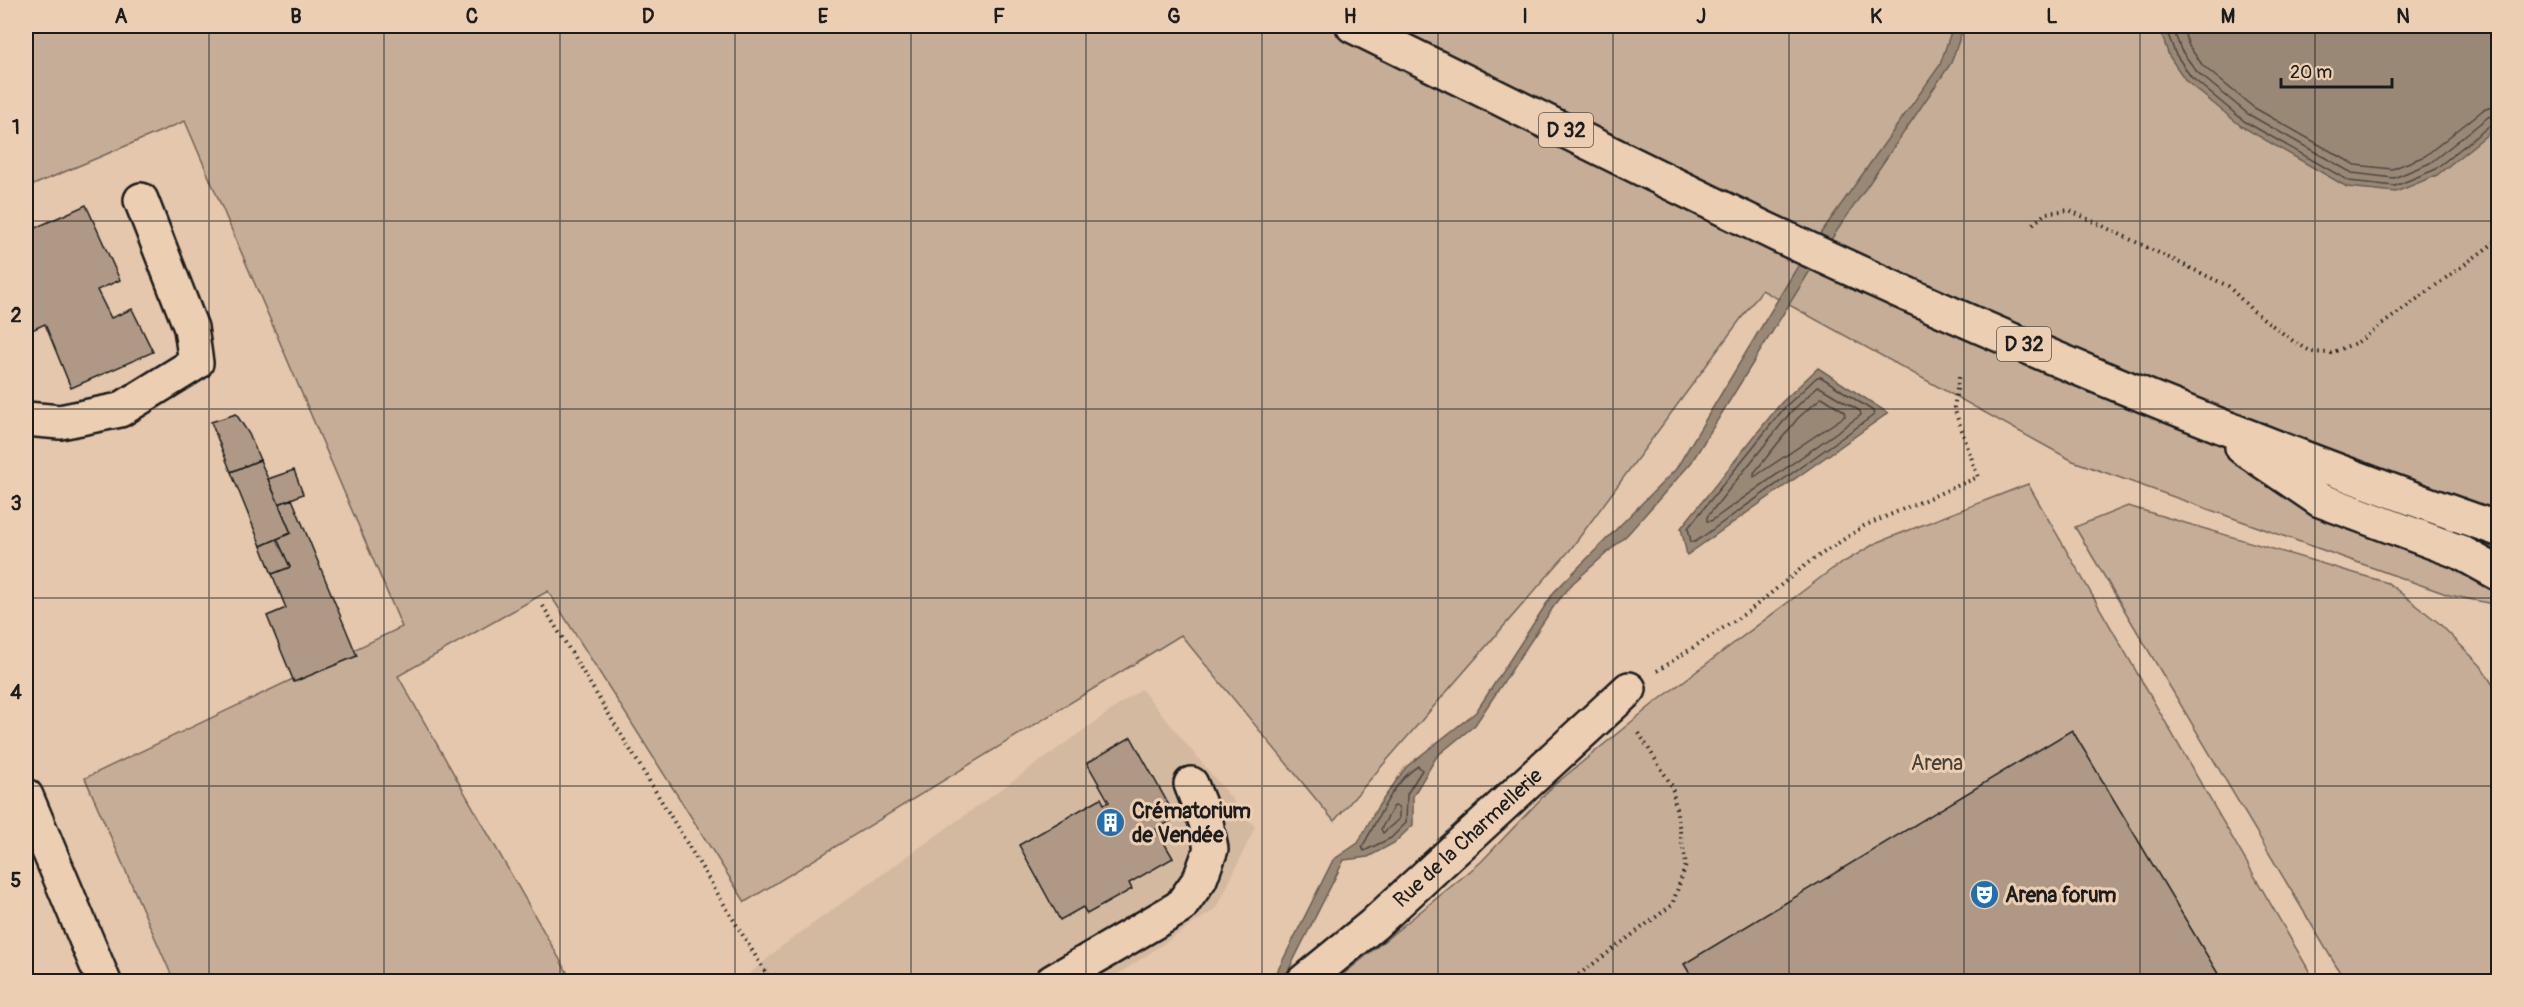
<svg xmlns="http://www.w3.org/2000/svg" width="2524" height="1007" viewBox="0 0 2524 1007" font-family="Pangolin,sans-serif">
	<rect width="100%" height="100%" fill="#e4c7ac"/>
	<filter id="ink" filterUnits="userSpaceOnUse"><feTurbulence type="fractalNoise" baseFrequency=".0167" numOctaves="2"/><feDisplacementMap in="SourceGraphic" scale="12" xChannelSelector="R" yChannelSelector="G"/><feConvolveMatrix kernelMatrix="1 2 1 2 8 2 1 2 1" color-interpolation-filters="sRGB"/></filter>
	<g filter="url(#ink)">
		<path fill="#d4b9a1" d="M1141,689L1255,827L1217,908L1108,981L752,982L748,975L782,946Z"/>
		<g fill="#c6ad97" stroke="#71645a" stroke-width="1.5">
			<path d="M26,26H2498V605L2449,595L2073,461L1762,290L1570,550L1334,821L1181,635L745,902L548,591L398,676L572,981H174L85,778L402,627L185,121L26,188Z"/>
			<path d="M2028,484L2315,981L1334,982L1481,862L1553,786L1652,705L1832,569L1876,543Z"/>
			<path d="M2128,506L2388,583L2439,623L2481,666L2498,693V981H2345L2075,527Z"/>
		</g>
		<g fill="#9a8877" stroke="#685d53" stroke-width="1.5">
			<path d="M1953,26H1964L1951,63L1811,269L1691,463L1627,535L1573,583L1554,606L1475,725L1437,756L1413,796V825L1394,843L1368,857L1344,860L1283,981L1272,982L1333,860L1358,843L1377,808L1406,767L1476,712L1554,592L1676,469L1801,261L1940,65Z"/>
			<path d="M2159,26H2498V126L2437,175L2396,192L2347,187L2241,126L2186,81L2169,56Z"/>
			<path d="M1818,368L1888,413L1687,555L1681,528L1781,403Z"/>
		</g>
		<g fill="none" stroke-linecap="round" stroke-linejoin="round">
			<g stroke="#4e4740" stroke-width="1.5">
				<path d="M2165,26L2175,53L2191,77L2244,121L2349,181L2395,186L2434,170L2493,123L2498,122"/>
				<path d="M2172,26L2181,50L2197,72L2248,114L2352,173L2394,178L2430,163L2488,117L2498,114"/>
				<path d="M2182,26L2189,46L2203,66L2253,107L2355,165L2392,169L2425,156L2483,110L2498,105"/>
				<path d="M1817,377H1821L1873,411L1874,415L1695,542H1691L1688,528L1785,407Z"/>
				<path d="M1818,386L1860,411L1861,415L1711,521H1707V517L1791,412Z"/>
				<path d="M1822,397L1844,411L1845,416L1754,477V473L1798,418Z"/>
				<path d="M1418,766L1422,770L1407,794L1406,823L1391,838L1364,851L1362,847C1378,821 1391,783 1418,766Z"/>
				<path d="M1394,806L1399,807V819L1383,833L1381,829Z"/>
			</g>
		</g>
		<g fill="#af9986" stroke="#1c1c1c" stroke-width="1.5">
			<path d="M86,205L120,280L97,290L111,318L132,309L153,352L71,388L45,324L32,330L26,311V232Z"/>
			<path d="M236,414L249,434L260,460L231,472L211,422Z"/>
			<path d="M260,460L291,533L261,546L231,472Z"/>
			<path d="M294,470L303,494L279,504L268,479Z"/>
			<path d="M292,499L357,656L294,682L267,616L286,608L272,574L290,567L277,539L291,533L279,504Z"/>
			<path d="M277,539L290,567L272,574L261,546Z"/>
			<path d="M2072,730L2223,982H1695L1684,964Z"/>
			<path d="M1131,737L1176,818L1156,829L1173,858L1129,883L1132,889L1087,914L1083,907L1060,920L1019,845L1101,798L1104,804L1109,802L1087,763Z"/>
		</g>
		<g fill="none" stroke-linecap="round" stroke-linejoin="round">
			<defs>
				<g id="minor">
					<path d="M26,419L60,422L120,410L196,363L191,328L141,200"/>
					<path d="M1052,982L1180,907L1200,879L1211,849L1206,822L1191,784"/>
					<path id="s1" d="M1303,982L1373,925L1629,689"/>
				</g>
				<g id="major">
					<path d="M1353,26C1494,95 1634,166 1776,234C2011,345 2253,443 2498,529"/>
					<path d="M2242,447L2320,500L2460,552L2498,573"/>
					<path d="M26,796L104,982"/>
				</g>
			</defs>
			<use href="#minor" stroke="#1c1c1c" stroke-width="38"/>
			<use href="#major" stroke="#1c1c1c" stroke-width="38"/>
			<g stroke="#1c1c1c" stroke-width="4" stroke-dasharray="1.5 4.5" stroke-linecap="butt">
				<path d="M2033,224L2046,213L2069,210L2228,286L2252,310L2293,341L2312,352L2331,353L2358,342L2498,240"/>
				<path d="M543,606L767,975L809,978"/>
				<path d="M1657,671L1749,611L1808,563L1864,526L1978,477L1954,408L1959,376"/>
				<path d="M1569,982L1672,905L1686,865L1672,786L1637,730"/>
			</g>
			<use href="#minor" stroke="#ecceb2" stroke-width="33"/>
			<use href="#major" stroke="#ecceb2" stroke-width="33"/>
		</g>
	</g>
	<path fill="none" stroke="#1c1c1c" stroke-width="1.5" stroke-opacity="0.55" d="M209,26V982M384,26V982M560,26V982M735,26V982M911,26V982M1086,26V982M1262,26V982M1438,26V982M1613,26V982M1789,26V982M1964,26V982M2140,26V982M2315,26V982M26,221H2498M26,409H2498M26,598H2498M26,786H2498"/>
	<defs>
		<symbol id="building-disc" viewBox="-11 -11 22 22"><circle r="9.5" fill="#1f6fb2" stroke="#ecceb2"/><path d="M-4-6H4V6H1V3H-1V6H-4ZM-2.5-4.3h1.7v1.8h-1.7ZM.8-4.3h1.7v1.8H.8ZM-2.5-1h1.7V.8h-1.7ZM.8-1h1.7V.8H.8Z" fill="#fff"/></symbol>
		<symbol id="theatre-disc" viewBox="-11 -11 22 22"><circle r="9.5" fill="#1f6fb2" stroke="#ecceb2"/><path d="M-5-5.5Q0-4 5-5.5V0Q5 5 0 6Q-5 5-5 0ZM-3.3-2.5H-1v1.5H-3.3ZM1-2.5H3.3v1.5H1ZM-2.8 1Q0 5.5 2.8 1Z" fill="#fff"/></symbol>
	</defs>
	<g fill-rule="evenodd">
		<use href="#building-disc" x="1094" y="806" width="33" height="33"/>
		<use href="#theatre-disc" x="1968" y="878" width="33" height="33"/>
	</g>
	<g text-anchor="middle" stroke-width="6" stroke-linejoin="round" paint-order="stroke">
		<g fill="#ecceb2" stroke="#5a5149" stroke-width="1.5">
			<rect x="1539" y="113" width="54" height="34" rx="4.5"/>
			<rect x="1997" y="327" width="54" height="34" rx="4.5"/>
		</g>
		<g font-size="20" font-weight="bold" fill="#1c1c1c">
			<text x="1566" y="137">D 32</text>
			<text x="2024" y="351">D 32</text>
		</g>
		<g font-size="21" fill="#46403b" stroke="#ecceb2">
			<text x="1937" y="770">Arena</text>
		</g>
		<g font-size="21" font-weight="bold" fill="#1c1c1c" stroke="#ecceb2" text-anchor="start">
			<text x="1132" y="818">Crématorium<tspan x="1132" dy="24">de Vendée</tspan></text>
			<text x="2005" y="902">Arena forum</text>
		</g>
		<g font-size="21" fill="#1c1c1c" stroke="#ecceb2">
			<text dy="7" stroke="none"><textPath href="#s1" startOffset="219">Rue de la Charmellerie</textPath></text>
		</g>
	</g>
	<rect width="2524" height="1007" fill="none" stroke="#ecceb2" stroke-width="66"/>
	<path d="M2281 78v9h111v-9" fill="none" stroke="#1c1c1c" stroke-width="3"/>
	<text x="2290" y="78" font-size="18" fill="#1c1c1c" stroke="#ecceb2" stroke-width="4.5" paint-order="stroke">20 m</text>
	<rect x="33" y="33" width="2458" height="941" fill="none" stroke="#1c1c1c" stroke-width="2"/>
	<g font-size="20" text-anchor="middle" font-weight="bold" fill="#1c1c1c">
		<text x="121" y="23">A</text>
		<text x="296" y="23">B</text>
		<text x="472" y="23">C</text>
		<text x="648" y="23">D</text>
		<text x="823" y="23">E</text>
		<text x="999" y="23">F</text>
		<text x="1174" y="23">G</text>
		<text x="1350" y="23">H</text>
		<text x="1525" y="23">I</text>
		<text x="1701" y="23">J</text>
		<text x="1876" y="23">K</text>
		<text x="2052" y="23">L</text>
		<text x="2228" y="23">M</text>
		<text x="2403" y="23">N</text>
		<text x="16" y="134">1</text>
		<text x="16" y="322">2</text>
		<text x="16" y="510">3</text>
		<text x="16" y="699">4</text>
		<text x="16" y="887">5</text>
	</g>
</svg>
